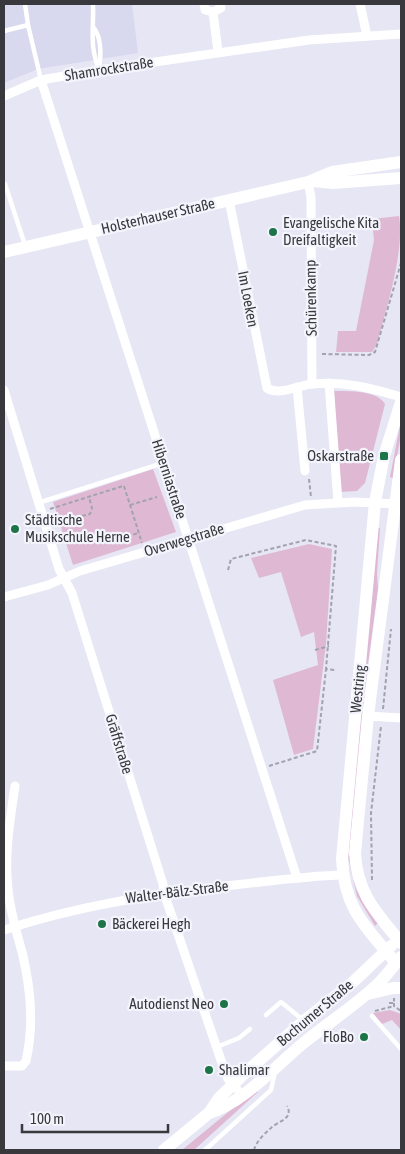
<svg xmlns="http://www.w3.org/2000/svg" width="405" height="1154" viewBox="0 0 405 1154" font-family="'Asap Condensed',sans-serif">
	<rect width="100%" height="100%" fill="#e6e6f4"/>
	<path fill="#d8d9ee" d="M4,4H132L138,53L38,69L4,83Z"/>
	<g fill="#dfb9d4">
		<path d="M399,216C405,250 386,310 377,344L372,352H336L338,331H356L374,240L372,219Z"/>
		<path d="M334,391C348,391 377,390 385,404L365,483L357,491L340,492Z"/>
		<path d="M401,420V435L393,478L390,477Z"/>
		<path d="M153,469L176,532L73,565L53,502Z"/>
		<path d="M377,528H380L377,574L378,589L368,664L350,848L379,922L375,926L357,896L348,857Z"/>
		<path d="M309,544L332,549L326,644L313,749L294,755L273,680L318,665L314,632L301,637L281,572L259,578L251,558Z"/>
		<path d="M390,1010L401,1014V1030L392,1020L382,1024L373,1013Z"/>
		<path d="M255,1090L258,1092L194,1150H182Z"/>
	</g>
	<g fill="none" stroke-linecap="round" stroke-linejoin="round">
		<g stroke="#a3a3ae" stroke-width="2" stroke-dasharray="4 2.5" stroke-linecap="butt">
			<path d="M401,212V213"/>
			<path d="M322,354L369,355L375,352L401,263"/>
			<path d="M309,479L311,497"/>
			<path d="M124,486L142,543"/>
			<path d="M130,505L157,497"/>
			<path d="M50,509L123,486"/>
			<path d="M82,516L90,514L92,508L89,497"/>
			<path d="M121,539L138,533"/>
			<path d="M228,570L231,559L306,540L336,546L326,669L335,670"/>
			<path d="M315,650L329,646"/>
			<path d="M383,709L391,629"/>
			<path d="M269,766L317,751L326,669"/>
			<path d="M372,880L371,813L381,726"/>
			<path d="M389,1003H394V998"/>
			<path d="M394,1003V1006L401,1011"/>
			<path d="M375,1011L394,1006"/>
			<path d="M236,1150H243"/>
			<path d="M254,1150C256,1142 264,1134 271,1128C278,1121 294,1119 287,1106"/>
		</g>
		<g stroke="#fff" stroke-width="4.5">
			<path d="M25,4L28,25L41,80"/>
			<path d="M93,4C94,30 89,44 99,70"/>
			<path d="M94,28C102,39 101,56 99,69"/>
			<path d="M4,31L28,25"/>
			<path d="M5,184L25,245"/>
			<path d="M38,503L163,463"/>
			<path d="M266,1015L281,1002L303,1020"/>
			<path d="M372,1016L401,1049"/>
			<path d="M217,1047L239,1038L250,1029"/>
			<path d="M205,1150L271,1090L275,1072"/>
		</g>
		<g stroke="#fff" stroke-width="9">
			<path d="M204,4L205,10L213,12L221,8L220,4"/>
			<path d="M360,4L367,36"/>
			<path d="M213,12L218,52"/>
			<path d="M41,80L297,878"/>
			<path d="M4,96L41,80L99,70L309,40L401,34"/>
			<path d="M308,182L311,197L312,384"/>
			<path d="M229,200L267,388C278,396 300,385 312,384C344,381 371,388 401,397"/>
			<path d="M329,383L338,502"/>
			<path d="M297,387L305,471"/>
			<path d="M4,390L59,569L72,593L163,884L164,893L224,1069L228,1079L237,1089"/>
			<path d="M4,597L48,585L80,571L305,505L354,502L399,504"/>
			<path d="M368,716L401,718"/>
			<path d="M4,930C80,905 146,896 225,886C264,882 303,876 343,875"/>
			<path d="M4,1066H22L26,1061C34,1025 31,992 23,956C17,933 10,912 8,889C4,855 10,820 15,786"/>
		</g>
		<g stroke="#fff" stroke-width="12">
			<path d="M313,181L333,183L401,178"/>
			<path d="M4,252L308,182L332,172L401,162"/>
			<path d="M401,460L368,716L355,853C357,894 377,913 401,943"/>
			<path d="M396,963C366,927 344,909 342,859L375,502L384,456L401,402"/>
			<path d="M368,994L393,988H401"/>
			<path d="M209,1113C241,1104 275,1067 301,1045C326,1024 355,1006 379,983C387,975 394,965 401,957"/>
			<path d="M164,1150L209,1113L219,1098L246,1072L304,1021L351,984L391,946"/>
		</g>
	</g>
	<g fill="#1d7448" stroke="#f4f4fd" stroke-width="2">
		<circle cx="273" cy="232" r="5"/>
		<rect x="379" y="451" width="10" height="10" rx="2.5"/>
		<circle cx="15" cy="529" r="5"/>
		<circle cx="102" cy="924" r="5"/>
		<circle cx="224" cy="1004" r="5"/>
		<circle cx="364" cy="1037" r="5"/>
		<circle cx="209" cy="1070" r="5"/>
	</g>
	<g text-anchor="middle" stroke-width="4.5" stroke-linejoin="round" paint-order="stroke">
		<g font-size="15" fill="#38383d" stroke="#f4f4fd">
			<text transform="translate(109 69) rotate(-9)" y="5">Shamrockstraße</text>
			<text transform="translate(158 216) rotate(-13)" y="5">Holsterhauser Straße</text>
			<text transform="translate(311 298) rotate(-91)" y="5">Schürenkamp</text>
			<text transform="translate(248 299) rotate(79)" y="5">Im Loeken</text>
			<text transform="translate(169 479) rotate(72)" y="5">Hiberniastraße</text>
			<text transform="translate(184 540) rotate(-17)" y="5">Overwegstraße</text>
			<text transform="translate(358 689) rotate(-84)" y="5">Westring</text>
			<text transform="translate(119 744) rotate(73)" y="5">Gräffstraße</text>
			<text transform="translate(177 892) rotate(-7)" y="5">Walter-Bälz-Straße</text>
			<text transform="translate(315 1013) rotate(-40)" y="5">Bochumer Straße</text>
		</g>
		<g font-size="15" fill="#38383d" stroke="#f4f4fd" text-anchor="start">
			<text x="283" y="228">Evangelische Kita<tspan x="283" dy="17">Dreifaltigkeit</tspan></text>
			<text x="374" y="461" text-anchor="end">Oskarstraße</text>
			<text x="25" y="525">Städtische<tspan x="25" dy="17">Musikschule Herne</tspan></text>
			<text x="112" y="929">Bäckerei Hegh</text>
			<text x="214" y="1009" text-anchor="end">Autodienst Neo</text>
			<text x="354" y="1042" text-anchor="end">FloBo</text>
			<text x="219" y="1075">Shalimar</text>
		</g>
	</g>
	<rect width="405" height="1154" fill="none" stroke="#38383d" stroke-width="10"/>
	<path d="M22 1124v8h146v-8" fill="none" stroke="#38383d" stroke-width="2.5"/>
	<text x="30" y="1124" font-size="15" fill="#38383d" stroke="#f4f4fd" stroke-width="4" paint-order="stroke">100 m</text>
</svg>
